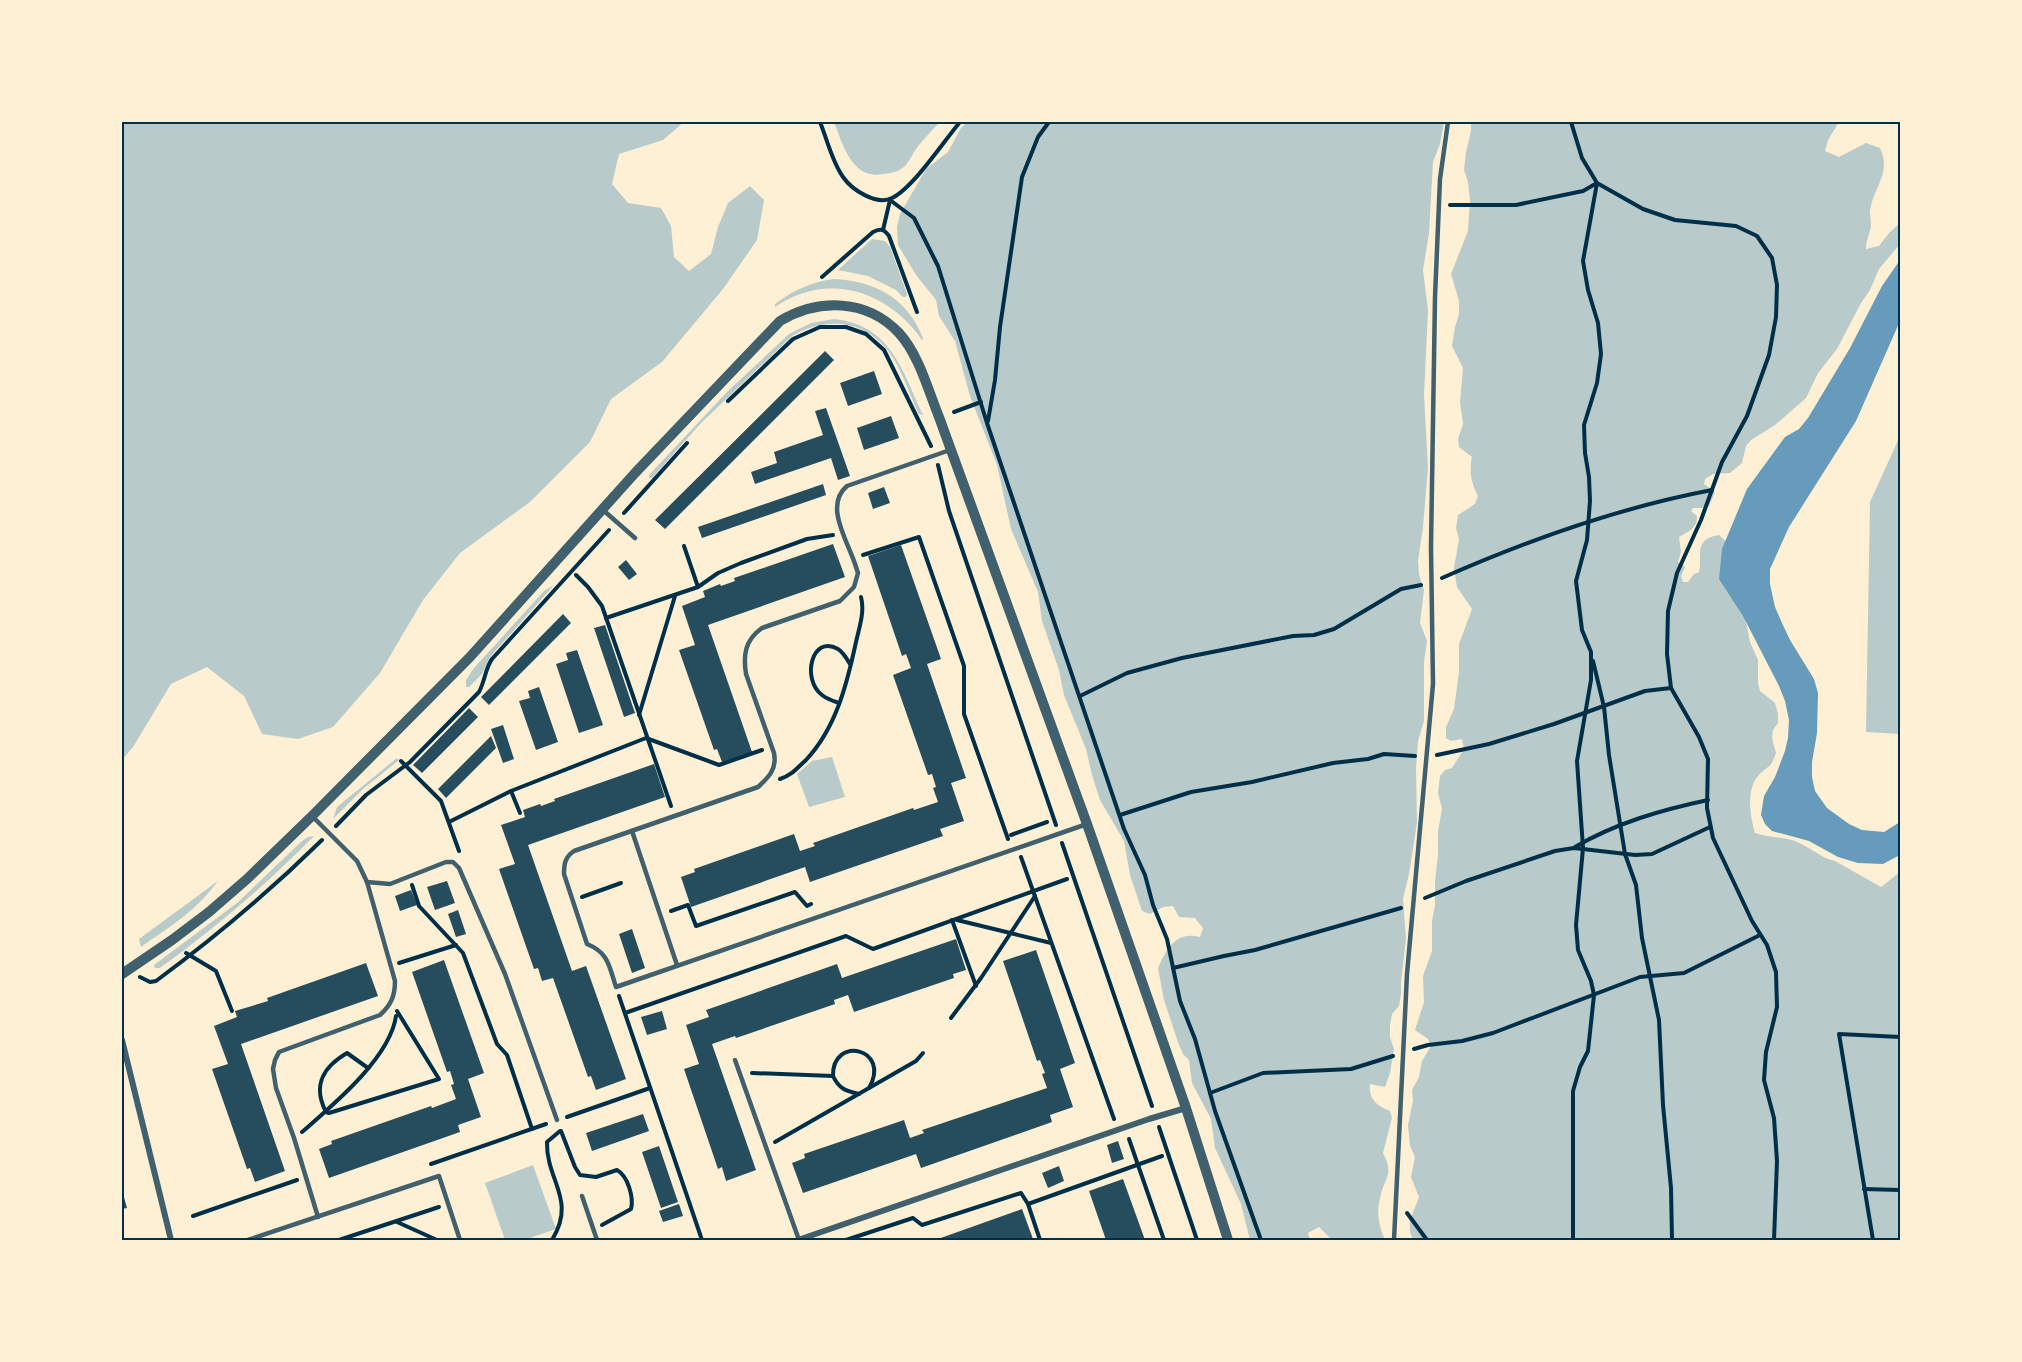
<svg xmlns="http://www.w3.org/2000/svg" width="2022" height="1362" viewBox="0 0 2022 1362" font-family="'PT Sans',sans-serif">
	<rect width="100%" height="100%" fill="#fdf0d5"/>
	<g fill="#b9caca">
		<path d="M122,122H684L663,140L619,154L612,184L628,203L661,208L671,226L674,257L689,271L711,254L718,227L728,203L750,186L764,200L757,240L723,289L662,362L611,399L590,442L530,502L460,553L423,600L380,673L333,727L298,739L262,734L244,696L207,667L171,684L133,747L122,760Z"/>
		<path d="M834,122H940C932,130 925,138 918,146C913,152 910,161 905,166C898,172 892,173 883,174C852,180 843,145 834,122Z"/>
		<path d="M967,122H1444L1440,144L1433,162L1429,233L1423,270L1428,310L1424,395L1428,468L1423,527L1418,561L1419,575L1424,590L1420,623L1427,641L1424,662V721L1418,741L1416,768L1417,823L1409,874L1403,899L1406,939L1401,982V994L1399,1006L1392,1014L1390,1025V1037L1394,1049L1390,1073L1385,1087L1370,1084C1368,1099 1377,1106 1390,1111L1392,1118L1383,1153C1395,1176 1384,1177 1380,1198C1376,1213 1379,1227 1385,1240H1332L1319,1227L1308,1233L1310,1240H1250L1241,1204L1215,1148L1211,1119L1192,1083L1189,1060L1183,1054L1179,1045L1164,1000L1158,968C1167,948 1176,931 1200,937L1203,928L1195,918L1179,917L1173,906L1163,907L1150,914L1142,911L1130,875L1124,841L1100,800L1092,775L1086,749L1064,695L1059,670L1042,621L1038,592L1011,529L997,465L970,396L955,341L939,316L936,300L916,275L898,245L897,227L900,214L926,169L948,152L961,128Z"/>
		<path d="M1471,122H1839L1828,140L1825,151L1839,157L1866,143L1880,148C1892,173 1873,188 1870,211C1870,216 1871,221 1871,226C1870,233 1866,240 1866,249L1879,246L1889,233L1900,223V244L1879,269L1870,290L1861,303L1837,349L1818,373L1806,398L1775,425L1751,440L1746,446L1742,463L1730,473L1713,474L1705,479L1704,484L1715,492L1709,506L1702,508H1693L1691,511L1697,516C1697,529 1689,531 1679,537L1681,552L1678,562L1685,567L1681,576L1683,582H1688L1694,574L1699,572C1703,557 1692,539 1719,535L1731,546L1750,642L1758,660V684L1760,691L1775,703L1778,714V723L1773,730L1772,738L1776,753C1770,770 1768,765 1758,776C1746,790 1750,816 1755,833C1767,837 1780,837 1792,840C1808,845 1820,858 1835,861L1881,887L1900,872V1240H1414C1404,1227 1414,1212 1419,1197L1411,1177L1415,1157L1410,1146L1408,1125L1413,1101L1412,1090L1419,1077L1422,1061L1431,1046L1428,1039L1415,1030L1424,1002L1423,976L1432,951V921L1435,906V882L1438,854V831L1442,809L1438,793L1440,776L1445,770L1452,768L1464,749L1462,739L1451,741L1446,738V727L1454,709L1459,672V644L1472,609L1457,587L1454,568L1459,539L1456,528L1458,515L1475,504L1478,496C1471,482 1469,472 1472,457L1459,447L1458,439L1463,424L1460,402L1463,368L1452,346L1455,327L1459,314V301L1451,274L1468,231L1470,200L1468,182L1464,170L1466,152L1471,131Z"/>
		<path d="M872,239L885,241L890,247L907,294L906,297H903L896,290L868,276L838,270Z"/>
		<path d="M834,279C875,281 907,298 923,338L922,340C888,291 828,271 775,307V304C794,290 811,282 834,279Z"/>
		<path d="M834,319C891,325 902,370 923,415L919,414C909,394 900,363 885,347C860,318 822,318 792,336L701,423L652,478H649V475L727,392L789,334L811,323Z"/>
		<path d="M1900,436V734L1866,732L1870,502Z"/>
		<path d="M554,585L490,657L482,674L469,687H466V680L474,668L544,591Z"/>
		<path d="M832,757L845,797L809,807L797,774L812,761Z"/>
		<path d="M397,758L399,760L363,789L333,819L337,807Z"/>
		<path d="M314,836C266,885 215,928 160,968H155L154,965L237,903L302,841L308,837Z"/>
		<path d="M218,881C195,912 172,925 141,947L139,939Z"/>
		<path d="M533,1165L556,1229L524,1240H505L485,1183Z"/>
	</g>
	<path fill="#669bbc" d="M1900,260V321L1856,421L1789,527L1770,569V584L1775,607L1782,623L1790,640L1814,679L1818,693L1817,733L1812,762V777L1815,791L1827,808L1849,824L1862,830L1884,832L1900,822V855L1883,864L1858,863L1838,857L1809,841L1772,831L1765,824L1761,815L1764,796L1775,777L1785,751L1788,738L1789,720L1785,701L1779,686L1743,616L1719,579L1722,549L1747,489L1785,437L1799,429L1808,418L1850,348L1882,286Z"/>
	<g fill="#264d5e">
		<path d="M825,351L834,360L665,529L655,520Z"/>
		<path d="M874,371L882,394L848,406L840,383Z"/>
		<path d="M826,408L850,476L838,480L831,458L755,484L751,472L777,463L774,452L823,435L815,411Z"/>
		<path d="M891,416L899,438L864,450L857,428Z"/>
		<path d="M823,484L826,495L702,538L698,527Z"/>
		<path d="M884,487L890,503L873,509L868,493Z"/>
		<path d="M833,544L845,577L708,625L752,752L722,762L717,749L714,750L679,650L695,645L682,606L705,597L703,591L720,584L721,586L735,581L734,578Z"/>
		<path d="M901,545L941,659L927,664L966,778L951,783L964,821L940,829L943,836L810,882L805,867L691,907L681,877L695,872L694,869L794,834L800,851L815,846L813,843L913,808L914,810L938,802L933,788L936,787L932,774L928,775L893,675L911,668L906,654L902,656L868,556Z"/>
		<path d="M626,560L637,574L629,580L618,567Z"/>
		<path d="M563,614L571,623L489,705L481,697Z"/>
		<path d="M605,625L635,713L624,717L594,628Z"/>
		<path d="M577,650L603,725L579,733L556,664L568,660L566,653Z"/>
		<path d="M539,687L558,742L536,750L519,701L530,698L528,691Z"/>
		<path d="M469,708L478,717L422,773L413,765Z"/>
		<path d="M503,725L514,759L503,763L491,729Z"/>
		<path d="M491,736L496,748L446,798L438,789Z"/>
		<path d="M654,764L665,797L528,845L572,971L586,966L626,1079L596,1090L591,1076L588,1077L553,978L542,981L538,968L534,969L499,869L515,864L501,825L525,817L523,810L540,804L541,806L555,801L554,799Z"/>
		<path d="M447,881L455,903L435,910L427,887Z"/>
		<path d="M411,890L417,905L400,911L395,896Z"/>
		<path d="M458,910L466,934L456,937L448,914Z"/>
		<path d="M632,929L645,968L632,973L619,934Z"/>
		<path d="M956,939L966,970L953,974L954,978L854,1012L848,995L834,1000L835,1004L736,1038L735,1036L712,1044L756,1170L726,1181L722,1167L718,1169L684,1069L699,1064L686,1025L709,1017L706,1010L837,964L842,978Z"/>
		<path d="M1036,950L1075,1063L1060,1069L1073,1107L1050,1115L1052,1122L921,1168L916,1154L803,1193L792,1163L805,1158L804,1154L904,1120L910,1138L924,1133L922,1130L1047,1088L1042,1074L1045,1073L1040,1060L1037,1061L1003,961Z"/>
		<path d="M444,960L484,1073L468,1079L481,1117L458,1125L460,1132L329,1178L319,1149L332,1144L331,1141L431,1106L432,1108L456,1099L451,1085L454,1084L450,1071L447,1072L412,972Z"/>
		<path d="M366,963L378,996L241,1044L285,1171L255,1182L250,1168L247,1169L212,1069L228,1064L214,1026L237,1017L235,1011L268,1001L267,998Z"/>
		<path d="M662,1011L667,1029L647,1035L641,1017Z"/>
		<path d="M643,1114L649,1131L592,1151L586,1133Z"/>
		<path d="M1118,1141L1124,1159L1112,1163L1107,1145Z"/>
		<path d="M659,1146L678,1202L661,1208L642,1152Z"/>
		<path d="M1059,1166L1064,1181L1048,1188L1042,1173Z"/>
		<path d="M1123,1179L1145,1240H1106L1089,1191Z"/>
		<path d="M122,1190L127,1208L122,1209Z"/>
		<path d="M679,1204L683,1216L663,1222L659,1211Z"/>
		<path d="M1022,1209L1033,1239L1028,1240H935Z"/>
	</g>
	<g fill="none" stroke-linecap="round" stroke-linejoin="round">
		<g stroke="#003049" stroke-width="4">
			<path d="M820,122C827,139 832,162 843,177C852,190 877,206 892,198C913,188 944,141 960,122"/>
			<path d="M1571,122L1582,158L1597,183L1643,209L1675,220L1736,226L1757,236L1772,258L1777,285L1776,317L1769,355L1747,416L1722,462L1701,520L1677,573L1668,611L1667,654L1671,688L1699,737L1708,759L1707,808L1713,838L1752,921L1767,945L1776,972L1777,1007L1766,1052L1764,1080L1774,1118L1777,1161L1774,1240"/>
			<path d="M1450,205H1516L1583,191L1597,183L1583,261L1588,290L1598,323L1601,354L1597,383L1584,425L1585,453L1589,477L1590,501L1587,540L1576,581L1582,630L1591,652V680L1577,761L1583,848L1576,925L1578,950L1591,981L1594,995L1588,1051L1580,1067L1573,1091V1240"/>
			<path d="M883,230L890,200L914,218L938,266L987,423L1124,829L1145,875L1153,905L1167,939L1180,1001L1195,1039L1215,1111L1261,1240"/>
			<path d="M822,277L873,232C880,228 884,229 889,236L917,312"/>
			<path d="M728,401L793,339L820,327H846L866,334L884,350L931,446"/>
			<path d="M954,412L981,402"/>
			<path d="M988,421L995,380L1000,327L1022,177L1038,137L1049,122"/>
			<path d="M938,465L949,511L1056,825"/>
			<path d="M624,513L687,443"/>
			<path d="M863,555L919,537L964,666V714L1008,839"/>
			<path d="M576,575L588,587L602,606L671,806"/>
			<path d="M1442,578C1526,541 1622,507 1712,490"/>
			<path d="M698,587L718,573L741,563L807,539L833,535"/>
			<path d="M606,618L698,587L684,546"/>
			<path d="M1593,661L1604,707L1609,755L1625,854L1636,885L1642,938L1659,1020L1663,1105L1671,1188L1672,1240"/>
			<path d="M1080,696L1127,673L1182,658L1293,636L1314,635L1334,629L1401,589L1421,585"/>
			<path d="M839,703C833,701 827,699 822,695C801,679 812,634 838,649C843,652 847,659 850,664"/>
			<path d="M639,715L675,596"/>
			<path d="M1437,755L1489,744L1554,724L1645,691L1671,688"/>
			<path d="M401,761L441,801L459,851"/>
			<path d="M780,779C792,775 797,768 806,760C836,728 847,684 856,642C859,628 865,612 861,597"/>
			<path d="M511,791L520,813"/>
			<path d="M1120,815L1191,792L1252,782L1333,763L1368,759L1384,754L1415,756"/>
			<path d="M449,822L511,791L646,738L719,765L762,750"/>
			<path d="M336,826L366,795L410,762L479,692C485,681 485,669 492,659L609,530"/>
			<path d="M1011,835L1047,822"/>
			<path d="M1062,843L1152,1106"/>
			<path d="M1575,847C1616,823 1661,810 1708,800"/>
			<path d="M1021,857L1114,1119"/>
			<path d="M412,885L419,906L463,953L497,1044L507,1055L532,1129"/>
			<path d="M582,897L621,883"/>
			<path d="M1425,898L1466,881L1555,851L1574,848L1635,855L1652,854L1710,827"/>
			<path d="M671,911L688,905L696,926L795,892L807,906L811,904"/>
			<path d="M952,920L976,986"/>
			<path d="M957,920L1051,943"/>
			<path d="M186,953L216,971L232,1011"/>
			<path d="M399,963L456,945"/>
			<path d="M1173,968L1224,956L1255,950L1401,908"/>
			<path d="M140,977L150,982L156,981C217,936 268,893 322,840"/>
			<path d="M619,996L702,1240"/>
			<path d="M625,1013L846,936L873,949L1067,879"/>
			<path d="M951,1018L981,978L1035,896"/>
			<path d="M1414,1049L1428,1045L1462,1041L1493,1033L1640,977L1684,973L1760,935"/>
			<path d="M368,1068L347,1053C323,1067 312,1085 326,1112L329,1113L439,1079L397,1011"/>
			<path d="M752,1073L833,1076C839,1089 846,1091 859,1094"/>
			<path d="M833,1076C832,1035 892,1048 869,1088"/>
			<path d="M1210,1093L1263,1073L1351,1069L1393,1056"/>
			<path d="M567,1117L650,1088"/>
			<path d="M1159,1127L1197,1240"/>
			<path d="M561,1131L575,1167L580,1175L596,1177L617,1170C628,1176 634,1198 631,1209L602,1225"/>
			<path d="M302,1132C333,1105 390,1058 396,1016"/>
			<path d="M1129,1139L1164,1240"/>
			<path d="M775,1142L916,1061L923,1053"/>
			<path d="M431,1164L546,1124"/>
			<path d="M1864,1189L1900,1190"/>
			<path d="M1028,1204L1040,1240"/>
			<path d="M1407,1213L1427,1240"/>
			<path d="M193,1216L297,1180"/>
			<path d="M397,1222L437,1240"/>
			<path d="M339,1240L439,1207"/>
			<path d="M552,1240C577,1199 546,1181 547,1142L560,1131"/>
			<path d="M846,1240L913,1218L922,1225L1021,1193L1028,1204L1162,1156"/>
			<path d="M1873,1240L1839,1034L1900,1037"/>
		</g>
		<g stroke="#3f606c" stroke-width="4.5">
			<path d="M950,450L847,486C823,506 849,543 856,567L858,573L854,587L840,601L762,628C745,640 743,655 746,674L774,753C777,769 769,777 758,787L574,851C565,857 564,864 564,874L587,944C609,953 609,966 616,987L1087,824"/>
			<path d="M603,510L635,538"/>
			<path d="M312,816L357,861L367,882L390,884L446,862H453L459,868L505,974L557,1120"/>
			<path d="M632,831L677,965"/>
			<path d="M735,1060L799,1240"/>
			<path d="M582,1196L597,1240"/>
			<path d="M318,1217L294,1138L276,1088L273,1069L275,1060L279,1052L380,1015C391,1005 395,996 395,981L367,882"/>
			<path d="M248,1240L439,1176L460,1240"/>
			<path d="M1394,1240L1407,974L1433,684L1431,547L1435,297L1440,179L1448,122"/>
		</g>
		<g stroke="#3f606c" stroke-width="6">
			<path d="M122,1040L171,1240"/>
			<path d="M798,1240L1149,1119L1186,1108"/>
		</g>
		<path stroke="#3f606c" stroke-width="10" d="M122,974L172,940L209,912L247,879L312,816L470,657L635,473L780,321C819,298 867,299 899,333C919,355 928,390 939,417L1087,824L1186,1108L1228,1240"/>
	</g>
	<rect width="2022" height="1362" fill="none" stroke="#fdf0d5" stroke-width="246"/>
	<rect x="123" y="123" width="1776" height="1116" fill="none" stroke="#003049" stroke-width="2"/>
</svg>
